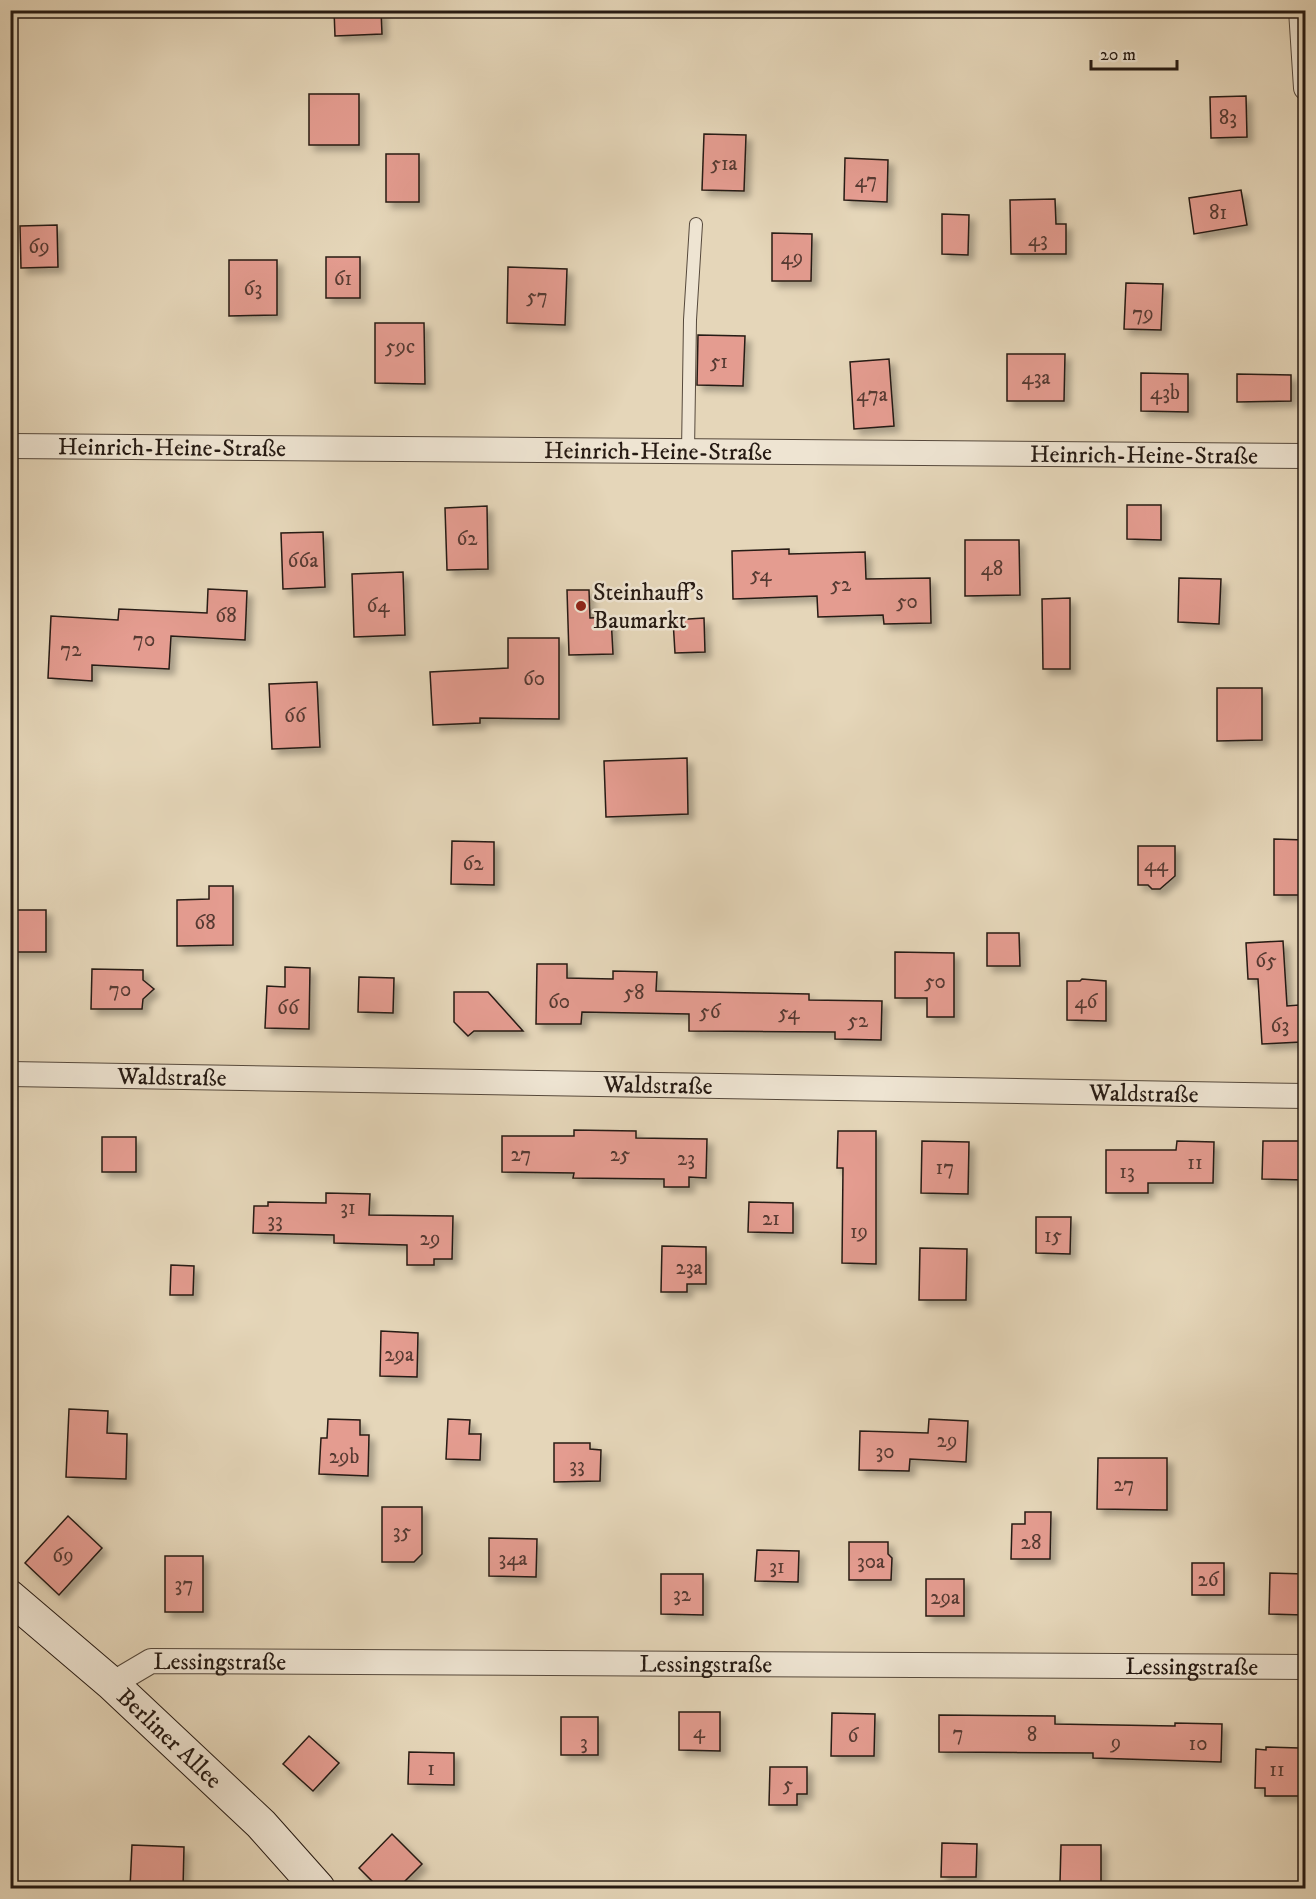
<svg xmlns="http://www.w3.org/2000/svg" width="1316" height="1899" viewBox="0 0 1316 1899" font-family="'IM FELL DW Pica',serif">
	<defs>
		<filter id="shadow"><feDropShadow dx="5.5" dy="5.5" stdDeviation="3" flood-color="#0004"/></filter>
	</defs>
	<rect width="100%" height="100%" fill="#e5d6b9"/>
	<filter id="stains"><feTurbulence type="fractalNoise" baseFrequency=".00333" numOctaves="4"/><feColorMatrix values="0 0 0 0 .2 0 0 0 0 .09 0 0 0 0 .02 0 0 0 .5 -.17"/></filter>
	<radialGradient id="worn" r=".72"><stop offset=".6" stop-color="#630" stop-opacity="0"/><stop offset="1" stop-color="#630" stop-opacity=".3"/></radialGradient>
	<g fill="#e49c90" stroke="#261a13" stroke-width="1.5" filter="url(#shadow)">
		<path d="M334,10H381L382,34L335,36Z"/>
		<rect x="309" y="94" width="50" height="51"/>
		<path d="M1246,96L1247,137L1211,138L1210,97Z"/>
		<path d="M704,134L746,135L744,191L702,190Z"/>
		<rect x="386" y="154" width="33" height="48"/>
		<path d="M845,158L888,160L887,202L844,200Z"/>
		<path d="M1241,190L1247,225L1194,234L1189,198Z"/>
		<path d="M1055,199L1056,224H1066V254H1011L1010,200Z"/>
		<path d="M942,214L969,215L968,255L942,254Z"/>
		<path d="M57,225L58,267L21,268L20,226Z"/>
		<path d="M772,233L812,234L811,281H772Z"/>
		<rect x="326" y="257" width="34" height="41"/>
		<path d="M229,260H277V315L229,316Z"/>
		<path d="M508,267L567,269L565,325L507,323Z"/>
		<path d="M1126,283L1163,284L1161,330L1124,329Z"/>
		<path d="M375,323H424L425,384L375,383Z"/>
		<path d="M698,335L745,336L743,386L697,385Z"/>
		<path d="M1007,354H1065L1064,401H1007Z"/>
		<path d="M889,359L894,426L854,429L850,362Z"/>
		<path d="M1141,373L1188,374V412L1141,411Z"/>
		<path d="M1237,374L1291,375V401L1237,402Z"/>
		<path d="M1127,505H1161V540L1127,539Z"/>
		<path d="M487,506L488,569L447,570L445,508Z"/>
		<path d="M323,532L325,587L283,589L281,533Z"/>
		<path d="M965,540H1019L1020,595L965,596Z"/>
		<path d="M789,549V554L865,552L866,579L930,578L931,623L884,624L883,615L818,617L817,596L733,599L732,551Z"/>
		<path d="M403,572L405,635L354,637L352,574Z"/>
		<path d="M1179,578L1221,579L1219,624L1178,622Z"/>
		<path d="M208,589L247,591L245,640L171,636L169,669L92,665V681L48,678L51,616L118,620L119,609L207,613Z"/>
		<path d="M567,590H589L590,618L611,617L613,654L569,655Z"/>
		<path d="M1070,598V669H1043L1042,599Z"/>
		<path d="M704,618L705,652L675,653L673,620Z"/>
		<path d="M508,638H559V719L480,718V723L433,725L430,672L508,668Z"/>
		<path d="M317,682L320,747L272,749L269,684Z"/>
		<path d="M1217,688H1262V740L1217,741Z"/>
		<path d="M687,758L688,814L606,817L604,761Z"/>
		<path d="M1274,839L1305,840V895H1274Z"/>
		<path d="M452,841L494,842V885L451,884Z"/>
		<path d="M1138,846H1175V876L1160,889H1152L1148,885H1138Z"/>
		<path d="M209,886H233V945L177,946V900L209,899Z"/>
		<rect x="10" y="910" width="36" height="42"/>
		<path d="M987,933H1019L1020,966H987Z"/>
		<path d="M1283,941L1287,1006L1299,1005L1301,1042L1262,1044L1258,979H1248L1246,943Z"/>
		<path d="M895,952L954,953V1017H927V998H895Z"/>
		<path d="M537,964H567V978L613,979V971L657,972L656,991L809,994V1000L882,1001L881,1040L835,1039V1032L689,1031V1014L582,1012L581,1024H536Z"/>
		<path d="M285,967L310,968L309,1029L265,1028L267,986L285,987Z"/>
		<path d="M92,969L143,970V980L154,989L143,999L142,1009H91Z"/>
		<path d="M359,977L394,978L393,1013L358,1012Z"/>
		<path d="M1082,979L1106,981V1021L1067,1020V981H1080Z"/>
		<path d="M454,992H488L523,1031H474L468,1036L454,1022Z"/>
		<path d="M574,1130L636,1131V1138L707,1139L706,1178L689,1177V1187H664V1179L573,1178L574,1173L502,1172V1136H574Z"/>
		<path d="M838,1131H876V1264L842,1263L843,1168H837Z"/>
		<rect x="102" y="1137" width="34" height="35"/>
		<path d="M922,1141L969,1142L968,1194L921,1193Z"/>
		<path d="M1177,1141L1214,1142L1213,1183H1148V1193H1106V1150H1176Z"/>
		<path d="M1263,1141H1305V1180L1262,1179Z"/>
		<path d="M326,1193L370,1194L369,1215L453,1216L452,1259H434V1265H407V1245L334,1243V1235L253,1233L254,1206H268V1202L326,1203Z"/>
		<path d="M749,1202L793,1203V1233L748,1232Z"/>
		<path d="M1036,1217H1071L1070,1254L1036,1253Z"/>
		<path d="M662,1246L706,1247V1284H687V1292H661Z"/>
		<path d="M920,1248L967,1249L966,1300H919Z"/>
		<path d="M171,1265L194,1266L193,1295H170Z"/>
		<path d="M381,1331L418,1333L417,1377L380,1376Z"/>
		<path d="M69,1409L108,1411L107,1433L127,1434L126,1479L66,1477Z"/>
		<path d="M328,1419L360,1420V1435H369L368,1476L319,1474L321,1438H327Z"/>
		<path d="M448,1419L470,1420L469,1434H481L480,1460L446,1459Z"/>
		<path d="M929,1419L968,1421L966,1462L910,1459L909,1471L859,1470L860,1431L928,1433Z"/>
		<path d="M554,1443H590V1449L601,1450L600,1481L554,1482Z"/>
		<path d="M1098,1458H1167V1510L1097,1509Z"/>
		<path d="M382,1507H422V1554L414,1562H382Z"/>
		<path d="M1025,1512H1051L1050,1559H1011L1012,1524H1025Z"/>
		<path d="M68,1516L102,1548L59,1595L25,1563Z"/>
		<path d="M489,1538L537,1539L536,1577L489,1576Z"/>
		<path d="M849,1542H888V1554L892,1558L891,1580H849Z"/>
		<path d="M757,1550L799,1551L798,1582L755,1581Z"/>
		<rect x="165" y="1556" width="38" height="56"/>
		<rect x="1192" y="1563" width="32" height="32"/>
		<path d="M1270,1573L1305,1574L1304,1615L1269,1614Z"/>
		<path d="M661,1574H703V1615L661,1614Z"/>
		<rect x="926" y="1579" width="38" height="37"/>
		<path d="M679,1712H720V1751L679,1750Z"/>
		<path d="M832,1713L875,1714L874,1756H831Z"/>
		<path d="M939,1715L1055,1716V1724L1175,1726V1723L1222,1724L1221,1762L1093,1758V1753L939,1752Z"/>
		<rect x="561" y="1717" width="37" height="38"/>
		<path d="M309,1736L339,1763L313,1791L283,1764Z"/>
		<path d="M1266,1747L1299,1748V1796H1265V1788H1255L1256,1749L1266,1750Z"/>
		<path d="M409,1752L454,1753V1785L408,1784Z"/>
		<path d="M770,1767H807V1794H797V1805H769Z"/>
		<path d="M392,1834L422,1864L398,1888H379L359,1868Z"/>
		<path d="M942,1843L977,1844L976,1877H941Z"/>
		<path d="M132,1845L184,1847L183,1888H130Z"/>
		<path d="M1061,1845H1101V1883L1060,1882Z"/>
	</g>
	<g fill="none" stroke-linecap="round" stroke-linejoin="round">
		<defs>
			<path id="lane" d="M688,451L690,320L696,224"/>
			<g id="street">
				<path d="M1301,10L1306,88"/>
				<path id="s1" d="M10,446L1306,456"/>
				<path id="s2" d="M10,1074L1306,1096"/>
				<path id="s3" d="M112,1684L151,1661L1306,1667"/>
			</g>
			<g id="secondary">
				<path id="s4" d="M10,1597L112,1684L261,1824L318,1888"/>
			</g>
		</defs>
		<use href="#lane" stroke="#56493c" stroke-width="14"/>
		<use href="#street" stroke="#56493c" stroke-width="26"/>
		<use href="#secondary" stroke="#261a13" stroke-width="35"/>
		<use href="#lane" stroke="#eee4d2" stroke-width="12"/>
		<use href="#street" stroke="#eee4d2" stroke-width="24"/>
		<use href="#secondary" stroke="#eee4d2" stroke-width="33"/>
	</g>
	<circle fill="#8f2418" stroke="#eee4d2" stroke-width="2" cx="581" cy="606" r="6"/>
	<g text-anchor="middle" stroke-width="5" stroke-linejoin="round" paint-order="stroke">
		<g font-size="21" fill="#563a32">
			<text x="1228" y="124">83</text>
			<text x="724" y="170">51a</text>
			<text x="866" y="187">47</text>
			<text x="1218" y="219">81</text>
			<text x="1038" y="246">43</text>
			<text x="39" y="253">69</text>
			<text x="792" y="264">49</text>
			<text x="343" y="285">61</text>
			<text x="253" y="295">63</text>
			<text x="537" y="303">57</text>
			<text x="1143" y="320">79</text>
			<text x="400" y="353">59c</text>
			<text x="719" y="368">51</text>
			<text x="1036" y="384">43a</text>
			<text x="1165" y="399">43b</text>
			<text x="872" y="401">47a</text>
			<text x="467" y="545">62</text>
			<text x="303" y="567">66a</text>
			<text x="992" y="575">48</text>
			<text x="761" y="581">54</text>
			<text x="841" y="591">52</text>
			<text x="907" y="608">50</text>
			<text x="378" y="612">64</text>
			<text x="226" y="622">68</text>
			<text x="144" y="646">70</text>
			<text x="71" y="656">72</text>
			<text x="534" y="685">60</text>
			<text x="295" y="722">66</text>
			<text x="473" y="870">62</text>
			<text x="1156" y="871">44</text>
			<text x="205" y="929">68</text>
			<text x="1266" y="967">65</text>
			<text x="935" y="988">50</text>
			<text x="120" y="996">70</text>
			<text x="634" y="999">58</text>
			<text x="559" y="1008">60</text>
			<text x="1086" y="1008">46</text>
			<text x="288" y="1014">66</text>
			<text x="710" y="1018">56</text>
			<text x="789" y="1019">54</text>
			<text x="858" y="1027">52</text>
			<text x="1280" y="1032">63</text>
			<text x="521" y="1161">27</text>
			<text x="620" y="1161">25</text>
			<text x="686" y="1165">23</text>
			<text x="1195" y="1169">11</text>
			<text x="945" y="1174">17</text>
			<text x="1127" y="1178">13</text>
			<text x="348" y="1214">31</text>
			<text x="771" y="1225">21</text>
			<text x="275" y="1227">33</text>
			<text x="859" y="1238">19</text>
			<text x="1053" y="1242">15</text>
			<text x="430" y="1245">29</text>
			<text x="689" y="1274">23a</text>
			<text x="399" y="1361">29a</text>
			<text x="947" y="1447">29</text>
			<text x="885" y="1458">30</text>
			<text x="344" y="1463">29b</text>
			<text x="577" y="1472">33</text>
			<text x="1124" y="1491">27</text>
			<text x="402" y="1538">35</text>
			<text x="1031" y="1549">28</text>
			<text x="63" y="1562">69</text>
			<text x="513" y="1565">34a</text>
			<text x="871" y="1568">30a</text>
			<text x="777" y="1573">31</text>
			<text x="1208" y="1586">26</text>
			<text x="184" y="1591">37</text>
			<text x="682" y="1601">32</text>
			<text x="945" y="1604">29a</text>
			<text x="699" y="1738">4</text>
			<text x="958" y="1740">7</text>
			<text x="1032" y="1741">8</text>
			<text x="853" y="1742">6</text>
			<text x="584" y="1749">3</text>
			<text x="1116" y="1749">9</text>
			<text x="1198" y="1750">10</text>
			<text x="431" y="1775">1</text>
			<text x="1277" y="1776">11</text>
			<text x="788" y="1791">5</text>
		</g>
		<g font-size="24" fill="#261a13" stroke="#eee4d2">
			<text dy="8" stroke="none"><textPath href="#s1" startOffset="162">Heinrich-Heine-Straße</textPath></text>
			<text dy="8" stroke="none"><textPath href="#s1" startOffset="648">Heinrich-Heine-Straße</textPath></text>
			<text dy="8" stroke="none"><textPath href="#s1" startOffset="1134">Heinrich-Heine-Straße</textPath></text>
			<text dy="8" stroke="none"><textPath href="#s2" startOffset="162">Waldstraße</textPath></text>
			<text dy="8" stroke="none"><textPath href="#s2" startOffset="648">Waldstraße</textPath></text>
			<text dy="8" stroke="none"><textPath href="#s2" startOffset="1134">Waldstraße</textPath></text>
			<text dy="8" stroke="none"><textPath href="#s3" startOffset="114">Lessingstraße</textPath></text>
			<text dy="8" stroke="none"><textPath href="#s3" startOffset="600">Lessingstraße</textPath></text>
			<text dy="8" stroke="none"><textPath href="#s3" startOffset="1086">Lessingstraße</textPath></text>
			<text dy="8" stroke="none"><textPath href="#s4" startOffset="213">Berliner Allee</textPath></text>
		</g>
		<g font-size="24" fill="#261a13" stroke="#eee4d2" text-anchor="start">
			<text x="593" y="600">Steinhauff's<tspan x="593" dy="28">Baumarkt</tspan></text>
		</g>
	</g>
	<rect width="1316" height="1899" fill="none" stroke="#e5d6b9" stroke-width="36"/>
	<rect x="12" y="12" width="1292" height="1875" fill="none" stroke="#261a13" stroke-width="3"/>
	<rect x="18" y="18" width="1280" height="1863" fill="none" stroke="#261a13" stroke-width="1.5"/>
	<path d="M1091 60v9h86v-9" fill="none" stroke="#261a13" stroke-width="3"/>
	<text x="1100" y="60" font-size="18" fill="#261a13" stroke="#eee4d2" stroke-width="4.5" paint-order="stroke">20 m</text>
	<rect width="100%" height="100%" filter="url(#stains)"/>
	<rect width="100%" height="100%" fill="url(#worn)"/>
</svg>
